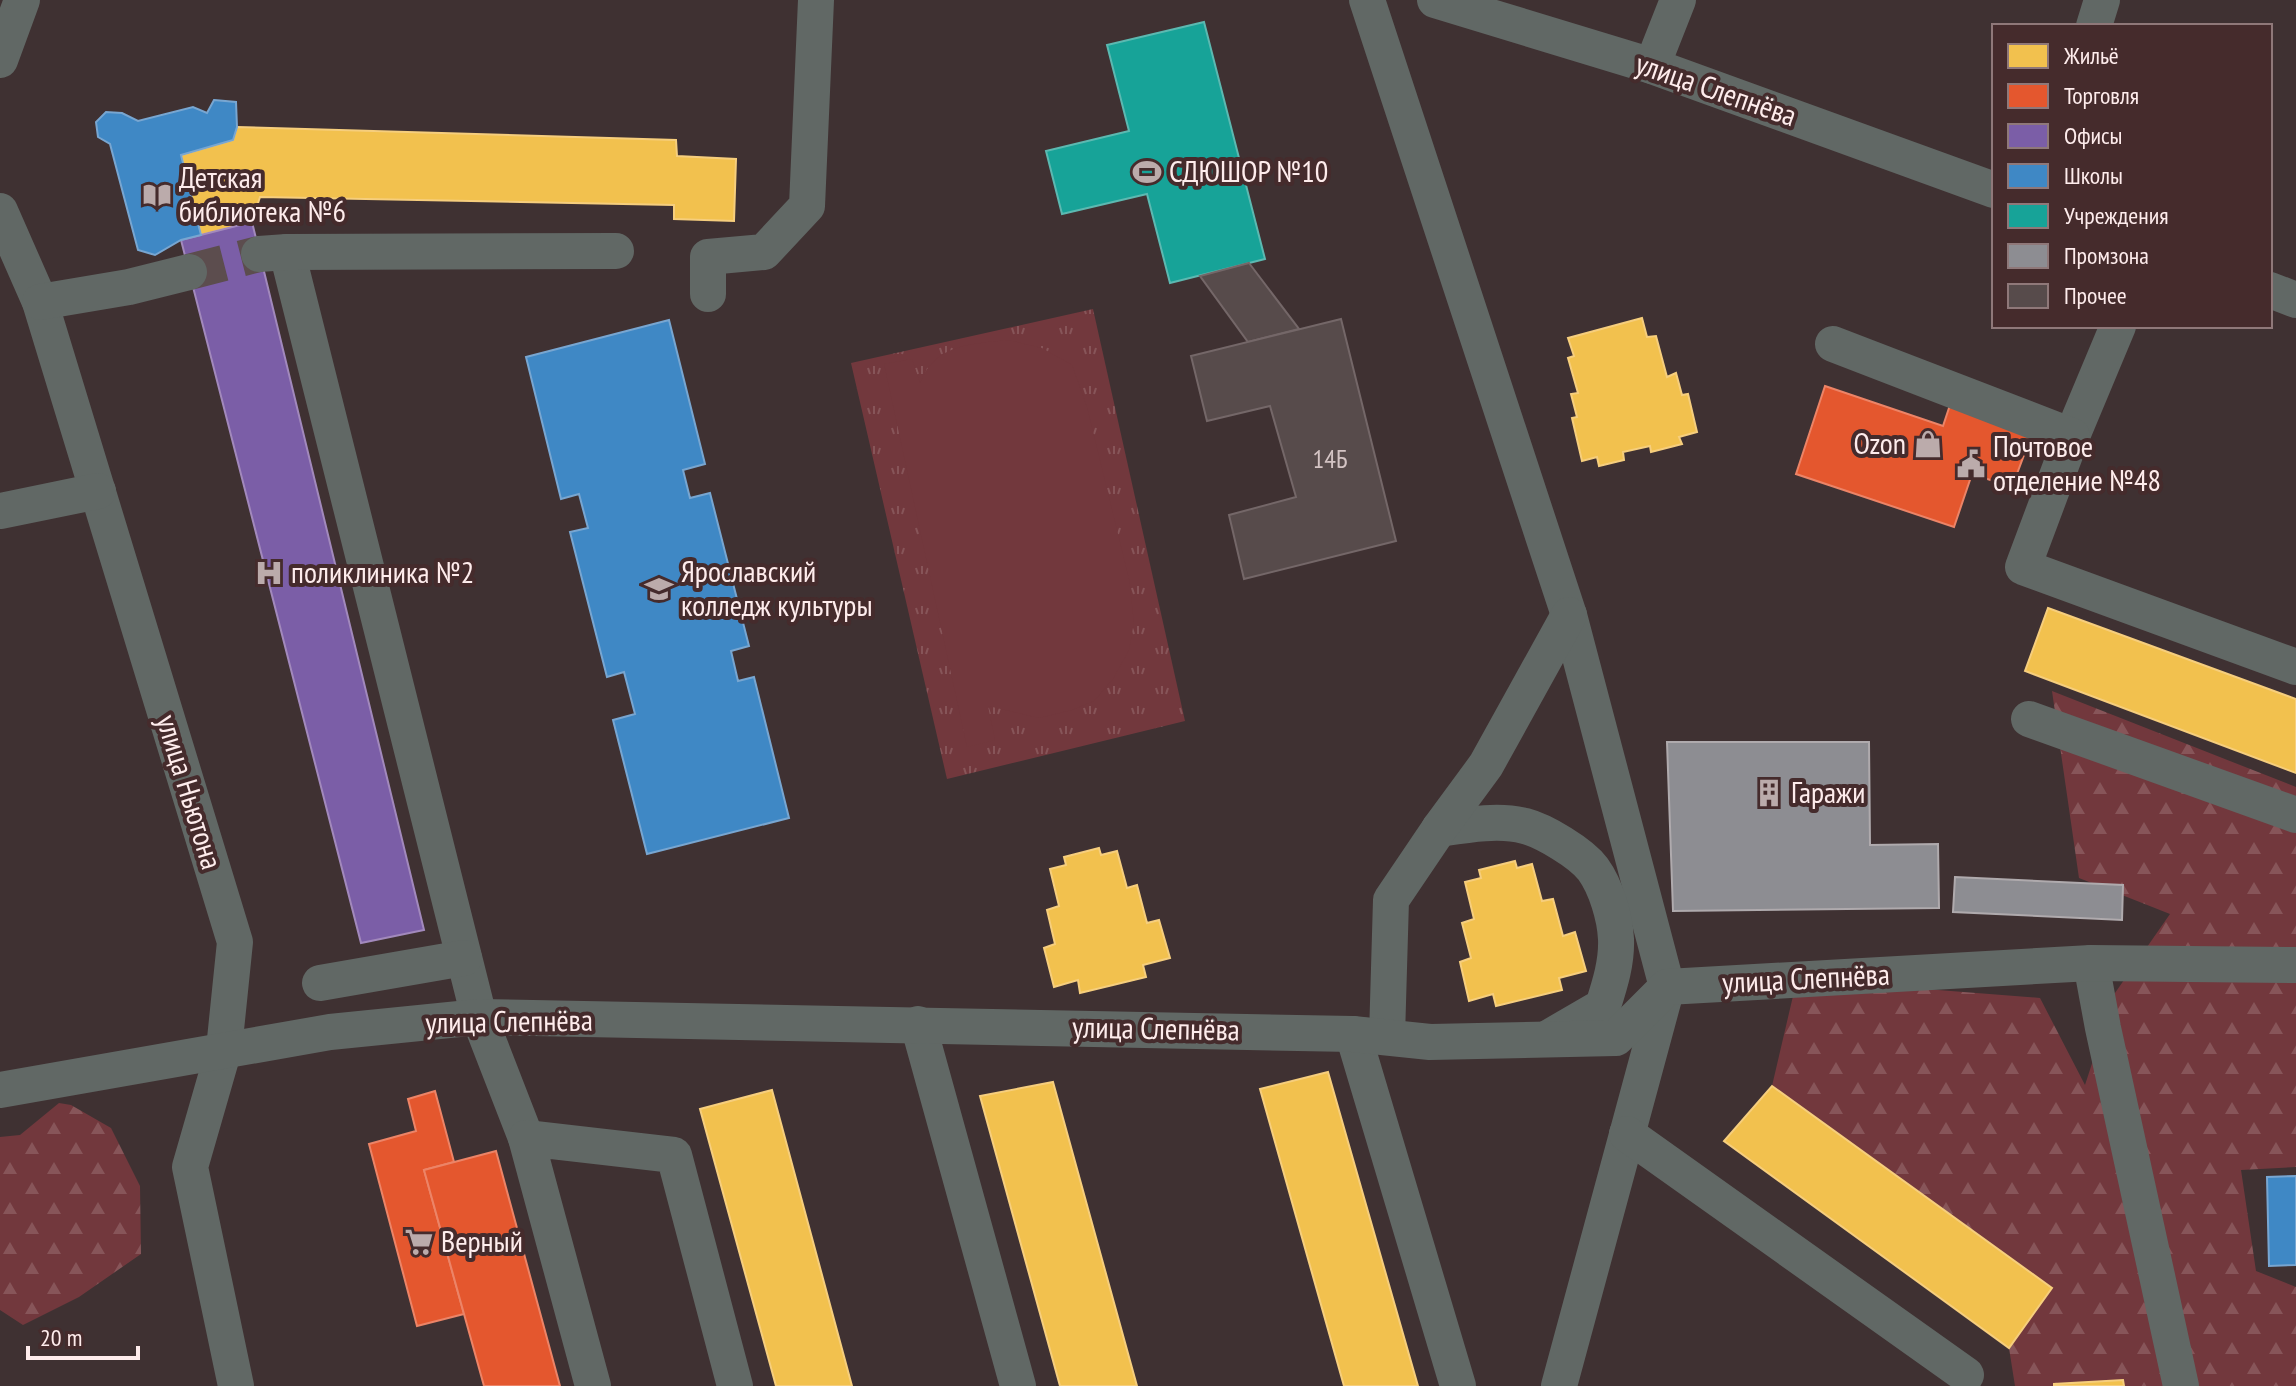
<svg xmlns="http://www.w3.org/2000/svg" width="2296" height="1386" viewBox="0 0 2296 1386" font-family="'PT Sans Narrow',sans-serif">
	<defs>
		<pattern id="grass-tufts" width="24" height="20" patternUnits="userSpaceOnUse" patternTransform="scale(2)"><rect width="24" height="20" fill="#72383d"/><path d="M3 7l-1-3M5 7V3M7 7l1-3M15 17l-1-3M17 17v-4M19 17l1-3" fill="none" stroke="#875559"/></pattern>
		<pattern id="forest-firs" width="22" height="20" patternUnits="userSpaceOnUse" patternTransform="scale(2)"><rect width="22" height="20" fill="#72383d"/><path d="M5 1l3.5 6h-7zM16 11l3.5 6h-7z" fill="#875559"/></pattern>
	</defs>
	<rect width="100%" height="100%" fill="#3f3132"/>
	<path fill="url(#grass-tufts)" d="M1093,309L1185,721L947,779L851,363Z"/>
	<g fill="url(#forest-firs)">
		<path d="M2052,691L2296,787V1167L2241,1170L2256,1271L2296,1287V1386H2015L2009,1348L2052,1288L1772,1086L1797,979L2040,998L2085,1085L2115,993L2170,914L2079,878Z"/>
		<path d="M59,1103L71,1105L111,1128L140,1186L141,1254L79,1297L23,1325L0,1310V1137L20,1135Z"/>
	</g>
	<path fill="#72383d" d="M1008,340L1042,348L1072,365L1087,407L1129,579L1134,622L1129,650L1113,679L1094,701L1072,710L1039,718L988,706L995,740L967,747L884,364L912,359L920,383C935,344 971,344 1008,340Z"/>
	<g fill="#f2c14e" stroke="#f6ce7d" stroke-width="2">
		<path d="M237,127L676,140L677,156L736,159L734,221L674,219V205L260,197L252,222L201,235L181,155L233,140Z"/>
		<path d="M1642,318L1647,337L1656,336L1667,377L1676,373L1682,395L1688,394L1697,432L1679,437L1682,444L1651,452L1650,446L1623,452L1624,460L1599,466L1597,457L1582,461L1572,418L1577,417L1571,394L1578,393L1568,358L1574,356L1568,338Z"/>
		<path d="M2048,608L2296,699V773L2025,671Z"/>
		<path d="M1099,848L1101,855L1117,851L1127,888L1137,885L1147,923L1159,920L1170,958L1143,965L1146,977L1080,993L1078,980L1054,987L1044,948L1055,944L1047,910L1059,906L1050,869L1066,865L1064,857Z"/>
		<path d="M1515,861L1517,868L1532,864L1542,901L1553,899L1563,936L1575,932L1586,971L1559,978L1562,990L1496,1006L1493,994L1469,1001L1460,962L1471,958L1462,923L1474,919L1465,882L1481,878L1479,870Z"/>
		<path d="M1328,1072L1418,1386H1344L1260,1089Z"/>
		<path d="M1053,1082L1137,1386H1060L980,1096Z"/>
		<path d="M1772,1086L2052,1288L2009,1348L1724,1141Z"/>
		<path d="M772,1090L852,1386H776L700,1109Z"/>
		<path d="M2123,1380L2124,1386H2054V1384Z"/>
	</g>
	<g fill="#e4572e" stroke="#ec8467" stroke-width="2">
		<path d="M1825,386L1943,426L1951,402L2033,431L2012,487L1972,474L1954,527L1796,474Z"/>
		<path d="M435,1091L454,1162L424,1170L464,1314L417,1326L369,1144L416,1131L408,1099Z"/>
		<path d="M496,1151L560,1386H484L424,1170Z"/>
	</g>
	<path fill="#7b5ea7" stroke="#a289bc" stroke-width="2" d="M252,222L424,930L361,943L181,240Z"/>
	<g fill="#3f88c5" stroke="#78a6d1" stroke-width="2">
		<path d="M214,100L236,102L237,127L233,140L181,155L201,235L181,240L155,255L138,250L110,144L98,137L96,122L106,112L122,113L138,121L193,107L207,113Z"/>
		<path d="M669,320L705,464L683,470L690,498L710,493L749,646L731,651L738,681L754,677L789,818L647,854L613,720L635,714L624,672L607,677L570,532L588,528L579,494L561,499L526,357Z"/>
		<path d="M2296,1176V1265L2269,1266L2267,1177Z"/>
	</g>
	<path fill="#17a398" stroke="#5cb9b1" stroke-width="2" d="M1204,22L1265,259L1170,283L1147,194L1062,214L1046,151L1129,131L1107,45Z"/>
	<g fill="#8d8d92" stroke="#afaaad" stroke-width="2">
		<path d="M1667,742H1869L1870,845L1938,844L1939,908L1673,911Z"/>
		<path d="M1955,877L2123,885L2122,920L1953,912Z"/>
	</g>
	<g fill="#574b4b" stroke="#746768" stroke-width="2">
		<path d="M1249,263L1299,329L1248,342L1200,276Z"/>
		<path d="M1341,319L1396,541L1244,579L1229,515L1296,497L1270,406L1207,421L1191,356Z"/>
	</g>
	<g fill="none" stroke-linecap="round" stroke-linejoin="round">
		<path stroke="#5c4d4e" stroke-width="36" stroke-dasharray="36 18" stroke-linecap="butt" d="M189,272L259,254"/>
		<g stroke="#616865" stroke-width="36">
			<path d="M1367,0L1569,615L1667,987L1559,1386"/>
			<path d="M1435,0L1652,66L1994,190"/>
			<path d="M2094,26L2102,0"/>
			<path d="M0,60L22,0"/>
			<path d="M1652,66L1678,0"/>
			<path d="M0,211L40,302L235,942L224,1049L190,1167L236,1386"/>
			<path d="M287,252L479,1017L526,1138"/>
			<path d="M259,254L287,252L616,251"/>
			<path d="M2270,290L2296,300"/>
			<path d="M708,294V257L764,252L807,206L816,0"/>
			<path d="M40,302L129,287L189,272"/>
			<path d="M2118,326L2072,436L2023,567L2296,667"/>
			<path d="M1833,344L2072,436"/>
			<path d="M0,511L98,491"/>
			<path d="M2029,719L2296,815"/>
			<path d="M1439,829C1465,825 1499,819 1525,826C1544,831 1581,853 1593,869C1606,887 1615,917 1616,939C1617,962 1610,984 1603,1006L1548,1038"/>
			<path d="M2091,963L2103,1028L2181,1386"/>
			<path d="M320,983L464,958"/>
			<path d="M918,1024L1018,1386"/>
			<path d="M1353,1034L1458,1386"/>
			<path d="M1387,1037L1391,900L1439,829L1486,765L1569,615"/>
			<path d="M0,1090L330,1032L479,1017L1353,1034L1430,1042L1616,1038L1667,987L2091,963L2296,965"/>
			<path d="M1627,1134L1966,1375"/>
			<path d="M593,1386L526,1138L674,1155L735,1386"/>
		</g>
	</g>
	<defs>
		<symbol id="stadium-bare" viewBox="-9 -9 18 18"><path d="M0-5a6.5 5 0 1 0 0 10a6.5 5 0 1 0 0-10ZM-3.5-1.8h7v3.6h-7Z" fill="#bbabab" stroke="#452b2c" stroke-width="2.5" paint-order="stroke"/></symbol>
		<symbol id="library-bare" viewBox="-9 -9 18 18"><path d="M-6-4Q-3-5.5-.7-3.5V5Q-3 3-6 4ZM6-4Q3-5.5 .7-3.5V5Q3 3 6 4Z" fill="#bbabab" stroke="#452b2c" stroke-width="2.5" paint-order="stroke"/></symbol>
		<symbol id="shop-bare" viewBox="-9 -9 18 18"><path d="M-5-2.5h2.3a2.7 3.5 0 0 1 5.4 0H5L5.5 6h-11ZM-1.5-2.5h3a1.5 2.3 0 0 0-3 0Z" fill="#bbabab" stroke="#452b2c" stroke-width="2.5" paint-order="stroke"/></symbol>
		<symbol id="civic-bare" viewBox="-9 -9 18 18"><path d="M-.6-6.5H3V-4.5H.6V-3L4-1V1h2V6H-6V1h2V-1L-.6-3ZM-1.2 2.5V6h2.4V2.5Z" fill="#bbabab" stroke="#452b2c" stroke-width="2.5" paint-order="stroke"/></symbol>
		<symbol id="hospital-bare" viewBox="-9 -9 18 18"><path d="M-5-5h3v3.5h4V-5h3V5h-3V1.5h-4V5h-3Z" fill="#bbabab" stroke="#452b2c" stroke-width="2.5" paint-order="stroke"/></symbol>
		<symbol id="university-bare" viewBox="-9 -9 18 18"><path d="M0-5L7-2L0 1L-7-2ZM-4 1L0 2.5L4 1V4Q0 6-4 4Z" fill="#bbabab" stroke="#452b2c" stroke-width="2.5" paint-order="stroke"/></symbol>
		<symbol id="building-bare" viewBox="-9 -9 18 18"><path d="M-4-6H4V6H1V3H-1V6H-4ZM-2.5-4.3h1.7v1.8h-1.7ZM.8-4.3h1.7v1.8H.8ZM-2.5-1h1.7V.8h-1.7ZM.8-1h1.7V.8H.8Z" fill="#bbabab" stroke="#452b2c" stroke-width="2.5" paint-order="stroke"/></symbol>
		<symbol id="supermarket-bare" viewBox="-9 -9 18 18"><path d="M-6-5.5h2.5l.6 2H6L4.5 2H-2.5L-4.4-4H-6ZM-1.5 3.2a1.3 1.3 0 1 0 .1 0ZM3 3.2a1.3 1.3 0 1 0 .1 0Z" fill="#bbabab" stroke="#452b2c" stroke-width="2.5" paint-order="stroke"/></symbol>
	</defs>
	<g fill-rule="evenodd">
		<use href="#stadium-bare" x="1127" y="152" width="40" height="40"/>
		<use href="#library-bare" x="137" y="175" width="40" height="40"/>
		<use href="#shop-bare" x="1908" y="424" width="40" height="40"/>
		<use href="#civic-bare" x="1951" y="444" width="40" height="40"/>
		<use href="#hospital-bare" x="249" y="553" width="40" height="40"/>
		<use href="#university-bare" x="639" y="569" width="40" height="40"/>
		<use href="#building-bare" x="1749" y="773" width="40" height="40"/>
		<use href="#supermarket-bare" x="399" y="1222" width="40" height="40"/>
	</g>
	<g text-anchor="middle" stroke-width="8" stroke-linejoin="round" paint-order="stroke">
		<g font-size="26" fill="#d4c4c4">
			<text x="1330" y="468">14Б</text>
		</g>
		<g font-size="30" fill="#feecec" stroke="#452b2c">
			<text transform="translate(1716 90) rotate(19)" y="10">улица Слепнёва</text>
			<text transform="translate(189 792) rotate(73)" y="10">улица Ньютона</text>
			<text transform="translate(1806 979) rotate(-3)" y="10">улица Слепнёва</text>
			<text transform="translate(509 1022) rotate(-1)" y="10">улица Слепнёва</text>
			<text transform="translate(1156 1029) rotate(1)" y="10">улица Слепнёва</text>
		</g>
		<g font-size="30" fill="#feecec" stroke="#452b2c" text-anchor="start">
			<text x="1169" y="182">СДЮШОР №10</text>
			<text x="179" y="188">Детская<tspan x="179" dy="34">библиотека №6</tspan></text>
			<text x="1906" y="454" text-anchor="end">Ozon</text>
			<text x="1993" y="457">Почтовое<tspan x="1993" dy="34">отделение №48</tspan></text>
			<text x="681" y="582">Ярославский<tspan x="681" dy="34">колледж культуры</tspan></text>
			<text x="291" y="583">поликлиника №2</text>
			<text x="1791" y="803">Гаражи</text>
			<text x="441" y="1252">Верный</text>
		</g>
	</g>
	<rect x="1992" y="24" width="280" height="304" fill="#452b2c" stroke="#8f7879" stroke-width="2"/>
	<rect x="2008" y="44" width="40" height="24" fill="#f2c14e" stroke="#8f7879" stroke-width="2"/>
	<text x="2064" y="64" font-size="24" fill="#feecec">Жильё</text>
	<rect x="2008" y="84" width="40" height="24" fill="#e4572e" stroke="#8f7879" stroke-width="2"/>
	<text x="2064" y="104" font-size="24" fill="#feecec">Торговля</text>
	<rect x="2008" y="124" width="40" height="24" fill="#7b5ea7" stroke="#8f7879" stroke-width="2"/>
	<text x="2064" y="144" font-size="24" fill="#feecec">Офисы</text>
	<rect x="2008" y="164" width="40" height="24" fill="#3f88c5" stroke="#8f7879" stroke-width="2"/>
	<text x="2064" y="184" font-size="24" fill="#feecec">Школы</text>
	<rect x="2008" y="204" width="40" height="24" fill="#17a398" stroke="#8f7879" stroke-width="2"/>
	<text x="2064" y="224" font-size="24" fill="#feecec">Учреждения</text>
	<rect x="2008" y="244" width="40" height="24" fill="#8d8d92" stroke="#8f7879" stroke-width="2"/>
	<text x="2064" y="264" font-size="24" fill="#feecec">Промзона</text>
	<rect x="2008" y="284" width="40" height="24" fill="#574b4b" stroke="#8f7879" stroke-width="2"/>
	<text x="2064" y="304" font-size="24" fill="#feecec">Прочее</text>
	<path d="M28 1346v12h110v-12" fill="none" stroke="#feecec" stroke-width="4"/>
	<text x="40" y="1346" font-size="24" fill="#feecec" stroke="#452b2c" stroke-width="6" paint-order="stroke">20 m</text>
</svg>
